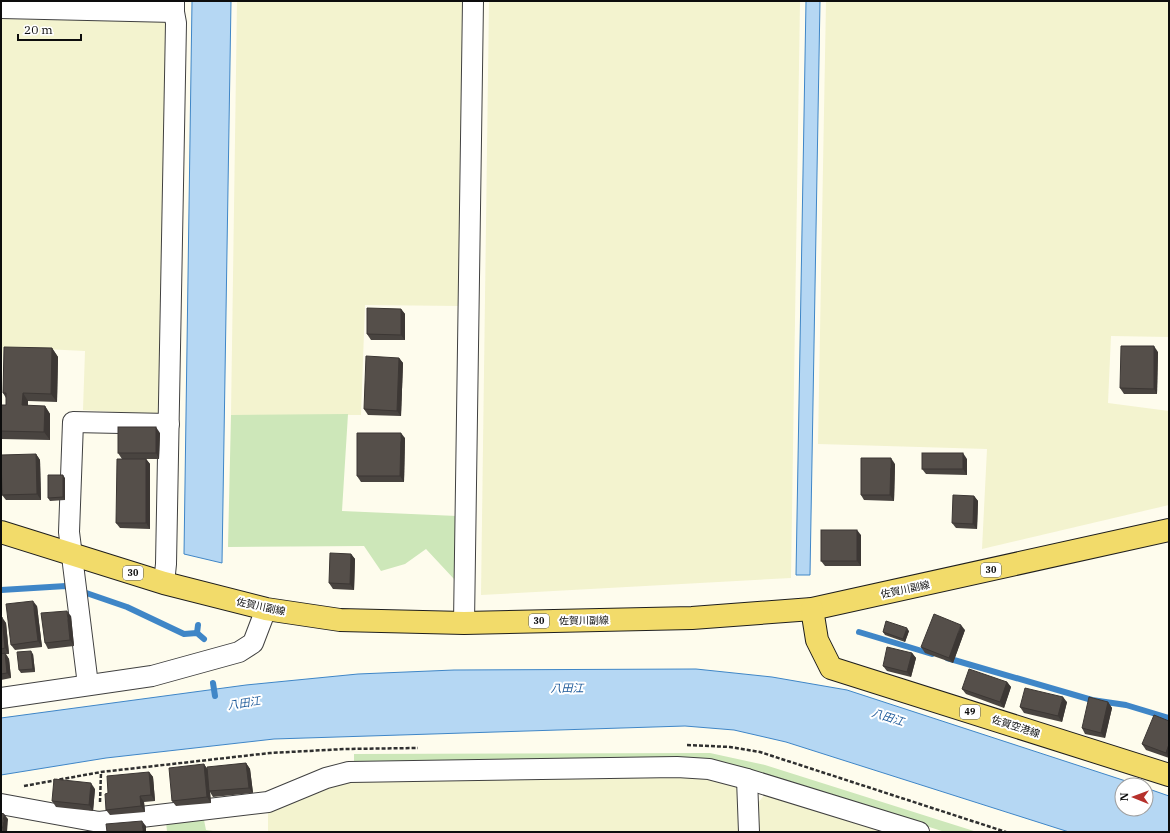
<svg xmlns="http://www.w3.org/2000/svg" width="1170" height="833" viewBox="0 0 1170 833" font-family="'IBM Plex Serif','Noto Sans JP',serif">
	<rect width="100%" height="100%" fill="#fefced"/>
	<g fill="#f3f3cf">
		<path d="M237,1H463L460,306L365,305L361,415H231Z"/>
		<path d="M489,1H800L791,578L481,595Z"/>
		<path d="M826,1H1169V337L1111,336L1108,403L1169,411V505L982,549L987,449L818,444Z"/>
		<path d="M1,19L169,21L162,415L83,410L85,351L3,347L1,376Z"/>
		<path d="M690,775L738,784L740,832H268V811L354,777Z"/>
		<path d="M766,793L884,832H758L757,804Z"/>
	</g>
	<g fill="#cde7b9">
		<path d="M348,414L342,511L457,516L454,579L426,549L405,564L381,571L364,546L228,547L231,415Z"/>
		<path d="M710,753L765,765L977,832H945L743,768L354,766V754Z"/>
		<path d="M203,815L206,830L220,832H167L166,821Z"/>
	</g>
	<g fill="#b5d7f3" stroke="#3f86c7">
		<path d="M192,1H231L222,563L184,554Z"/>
		<path d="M806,1H820L810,575H796Z"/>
		<path d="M696,669L772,677L847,690L1138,785H1122V809H1146V788L1169,796V832H1069L786,742L734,730L685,726L274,739L106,758L1,775V718L246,685L358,674L454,670Z"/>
	</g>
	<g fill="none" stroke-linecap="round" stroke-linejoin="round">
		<g stroke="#3f86c7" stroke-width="6">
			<path d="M1,590L66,586L127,607L184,634L197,633L204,639"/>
			<path d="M859,632L932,654"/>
			<path d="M197,633L198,625"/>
			<path d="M947,658L1092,700L1126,705L1169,718"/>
			<path d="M213,683L215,696"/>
		</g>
		<defs>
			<g id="street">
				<path d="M1,8L174,12V1"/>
				<path d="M164,583L166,564L176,23L174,12"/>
				<path d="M464,623L473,1"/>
				<path d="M88,685L69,532L73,422L169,424"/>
				<path d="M1,698L152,676L239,652L253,643L266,609"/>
				<path d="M747,779L749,832"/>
				<path d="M1,804L99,822L268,802L326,778L349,772L677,767L709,769L747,779L919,832"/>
			</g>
			<g id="primary">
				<path d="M1,532L164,583L266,609L340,620L464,623L692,618L812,609L1169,530"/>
				<path d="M812,609L817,640L831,668L1169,775"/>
			</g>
		</defs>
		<use href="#street" stroke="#404040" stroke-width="22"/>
		<use href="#primary" stroke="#1e1e1e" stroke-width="24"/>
		<g stroke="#2f2f2f" stroke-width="2.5" stroke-dasharray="4 2" stroke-linecap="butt">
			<path d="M687,745L730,747L760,752L1006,832"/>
			<path d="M24,786L101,772L270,753L345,749L418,748"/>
			<path d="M100,802L101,772"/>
		</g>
		<use href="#street" stroke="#fff" stroke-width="20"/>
		<use href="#primary" stroke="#f2db6a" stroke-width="22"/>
	</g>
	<g fill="#494440">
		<path d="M401,309L405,314V340H371L367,334Z"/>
		<path d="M52,348L58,357L57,402L28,401V406H45L50,414V440L1,439V405H6V398L3,393Z"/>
		<path d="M1158,352L1157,394H1124L1120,388Z"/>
		<path d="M399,358L403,363L401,416L368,415L364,409Z"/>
		<path d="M160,433L159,459H146L150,464V529L120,528L116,523L122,459L118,453Z"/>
		<path d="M405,438L404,482H361L357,476Z"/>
		<path d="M36,454L40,460L41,500H6L2,495Z"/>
		<path d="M967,459V475L926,474L922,469Z"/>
		<path d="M895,464L894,501L864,500L861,495Z"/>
		<path d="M65,478V500L50,501L48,498Z"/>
		<path d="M974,496L978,501L977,529L956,528L952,523Z"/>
		<path d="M861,535V566H825L821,561Z"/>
		<path d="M351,554L355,559L354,590L333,589L329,583Z"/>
		<path d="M37,606L42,647L15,650L11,645Z"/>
		<path d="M71,616L74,646L48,649L45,643Z"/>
		<path d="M1,618L6,623L9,654H6L9,659L11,678L1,680Z"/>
		<path d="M965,630L953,663L925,653L921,647Z"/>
		<path d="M909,631L905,642L885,635L883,632Z"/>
		<path d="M912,653L916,658L911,677L887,671L883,666Z"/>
		<path d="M33,654L35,672L21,673L19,670Z"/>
		<path d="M1007,682L1011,687L1004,708L966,694L962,689Z"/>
		<path d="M1067,702L1062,722L1024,713L1020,707Z"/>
		<path d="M1108,702L1112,708L1105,738L1085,734L1082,728Z"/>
		<path d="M1169,721V758L1146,750L1142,744Z"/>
		<path d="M246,763L250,769L253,793L213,797L210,792L211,803L176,806L172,801L204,764L207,769Z"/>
		<path d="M149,772L153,777L155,801L144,802L145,812L110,815L106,810L108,793Z"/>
		<path d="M95,789L93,811L56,807L52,801Z"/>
	</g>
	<g fill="#3c3734">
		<path d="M401,309L405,314V340L401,335Z"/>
		<path d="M1154,346L1158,352L1157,394L1154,389Z"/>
		<path d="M52,348L58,357L57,402L51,394Z"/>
		<path d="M399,358L403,363L401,416L397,411Z"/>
		<path d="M23,393L28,401V414L22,405Z"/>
		<path d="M45,406L50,414V440L44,432Z"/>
		<path d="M156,427L160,433L159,459L156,453Z"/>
		<path d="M401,433L405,438L404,482L400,476Z"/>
		<path d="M963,453L967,459V475L963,469Z"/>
		<path d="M36,454L40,460L41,500L37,494Z"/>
		<path d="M891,458L895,464L894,501L890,495Z"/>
		<path d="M146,459L150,464V529L146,523Z"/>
		<path d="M63,475L65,478V500L63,497Z"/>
		<path d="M974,496L978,501L977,529L973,524Z"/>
		<path d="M857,530L861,535V566L857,561Z"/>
		<path d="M351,554L355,559L354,590L350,584Z"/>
		<path d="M33,601L37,606L42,647L38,641Z"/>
		<path d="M67,611L71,616L74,646L70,640Z"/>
		<path d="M2,617L6,623L9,654L5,648Z"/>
		<path d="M961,625L965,630L953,663L949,658Z"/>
		<path d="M907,628L909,631L905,642L903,639Z"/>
		<path d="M31,651L33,654L35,672L33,669Z"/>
		<path d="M5,653L9,659L11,678L7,673Z"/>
		<path d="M912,653L916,658L911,677L907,672Z"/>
		<path d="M1007,682L1011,687L1004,708L1000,702Z"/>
		<path d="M1063,697L1067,702L1062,722L1058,716Z"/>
		<path d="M1108,702L1112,708L1105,738L1101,733Z"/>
		<path d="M1169,744V758L1166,753Z"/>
		<path d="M246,763L250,769L253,793L249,788Z"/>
		<path d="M204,764L208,770L209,791L210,792L211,803L207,797Z"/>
		<path d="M149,772L153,777L155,801L151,795Z"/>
		<path d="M91,783L95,789L93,811L89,805Z"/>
		<path d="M140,796L144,802L145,812L141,806Z"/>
		<path d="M4,814L8,819L7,832H2Z"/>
		<path d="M142,821L146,826V832H143Z"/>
	</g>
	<g fill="#554f4a" stroke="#3c3734">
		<path d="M367,308L401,309V335L367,334Z"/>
		<path d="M1121,346H1154V389L1120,388Z"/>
		<path d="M4,347L52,348L51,394L23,393L22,405L45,406L44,432L1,431V405H6V393H3Z"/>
		<path d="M366,356L399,358L397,411L364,409Z"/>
		<rect x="118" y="427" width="38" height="26"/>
		<path d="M357,433H401L400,476H357Z"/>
		<rect x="922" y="453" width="41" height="16"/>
		<path d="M36,454L37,494L2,495L1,455Z"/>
		<path d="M861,458H891L890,495H861Z"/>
		<path d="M117,459H146V523H116Z"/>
		<path d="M48,475H63V497L48,498Z"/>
		<path d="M953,495L974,496L973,524L952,523Z"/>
		<rect x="821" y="530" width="36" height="31"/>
		<path d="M330,553L351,554L350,584L329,583Z"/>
		<path d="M33,601L38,641L11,645L6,604Z"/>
		<path d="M67,611L70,640L45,643L41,613Z"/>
		<path d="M934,614L961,625L949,658L921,647Z"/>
		<path d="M2,617L5,648L1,649V618Z"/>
		<path d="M886,621L907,628L903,639L883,632Z"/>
		<path d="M887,647L912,653L907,672L883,666Z"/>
		<path d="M31,651L33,669L19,670L17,652Z"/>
		<path d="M5,653L7,673L1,674V654Z"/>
		<path d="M969,669L1007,682L1000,702L962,689Z"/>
		<path d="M1025,688L1063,697L1058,716L1020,707Z"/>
		<path d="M1089,697L1108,702L1101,733L1082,728Z"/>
		<path d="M1154,715L1169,721V744L1166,753L1142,744Z"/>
		<path d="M246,763L249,788L209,791L207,767Z"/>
		<path d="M204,764L207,797L172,801L169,768Z"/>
		<path d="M149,772L151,795L140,796L141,806L106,810L105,794L108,793L107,776Z"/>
		<path d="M54,779L91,783L89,805L52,801Z"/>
		<path d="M1,813L4,814L2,832H1Z"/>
		<path d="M142,821L143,832H107L106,824Z"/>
	</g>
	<g text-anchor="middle" stroke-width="4" stroke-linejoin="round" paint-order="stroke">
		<g fill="#fff" stroke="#565656" stroke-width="1">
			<rect x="981" y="563" width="20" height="14" rx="3"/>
			<rect x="123" y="566" width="20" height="14" rx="3"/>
			<rect x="529" y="614" width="20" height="14" rx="3"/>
			<rect x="960" y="705" width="20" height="14" rx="3"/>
		</g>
		<g font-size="9" font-weight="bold" fill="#0d0d0d">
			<text x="991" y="573">30</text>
			<text x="133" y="576">30</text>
			<text x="539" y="624">30</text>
			<text x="970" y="715">49</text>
		</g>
		<g font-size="10" fill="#0d0d0d" stroke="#fff">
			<text transform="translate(905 589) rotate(-12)" y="4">佐賀川副線</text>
			<text transform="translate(261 606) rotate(12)" y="4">佐賀川副線</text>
			<text transform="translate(584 620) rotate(-1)" y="4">佐賀川副線</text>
			<text transform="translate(1016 726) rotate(18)" y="4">佐賀空港線</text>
		</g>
		<g font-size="11" font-style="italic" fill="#1c5999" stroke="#fff">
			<text x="567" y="692">八田江</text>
			<text transform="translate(244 703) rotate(-9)" y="4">八田江</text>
			<text transform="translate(888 717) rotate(17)" y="4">八田江</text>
		</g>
	</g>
	<rect width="1170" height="833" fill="none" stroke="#0d0d0d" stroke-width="4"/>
	<g transform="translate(1134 797) rotate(271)"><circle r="19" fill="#ffffff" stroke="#9e9e9e"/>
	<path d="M0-3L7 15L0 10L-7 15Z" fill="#b6302b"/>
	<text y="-6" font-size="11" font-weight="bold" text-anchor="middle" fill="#0d0d0d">N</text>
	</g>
	<path d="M18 34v6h63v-6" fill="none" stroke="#0d0d0d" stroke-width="2"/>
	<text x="24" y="34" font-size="12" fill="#0d0d0d" stroke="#ffffff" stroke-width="3" paint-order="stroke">20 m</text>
</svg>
